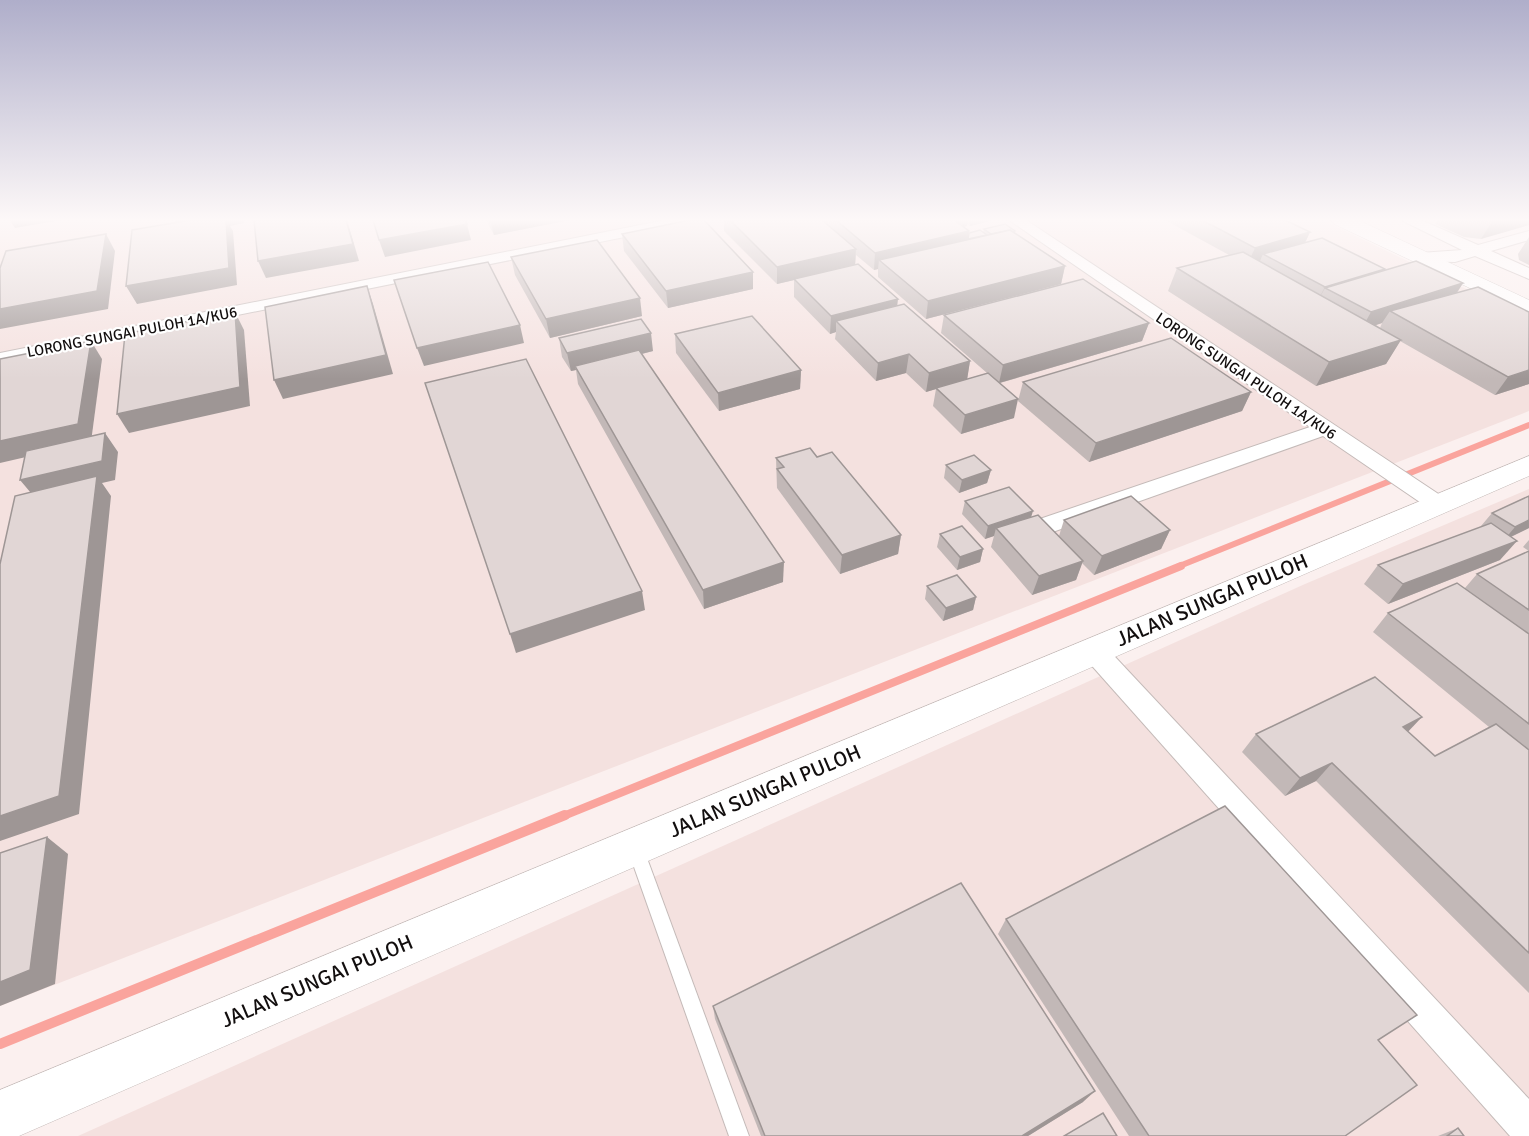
<svg xmlns="http://www.w3.org/2000/svg" width="1529" height="1136" viewBox="0 0 1529 1136" font-family="Signika,sans-serif">
	<rect width="100%" height="100%" fill="#fbf0ef"/>
	<g fill="#f4e1df">
		<path d="M0,220H1322L1529,319V411L0,1006Z"/>
		<path d="M1529,489V1136H78L1305,584Z"/>
	</g>
	<g fill="none" stroke-linecap="round" stroke-linejoin="round">
		<path stroke="#faa49d" stroke-width="6" d="M1177,567L1529,425"/>
		<path stroke="#faa49d" stroke-width="8" d="M561,817L1181,566"/>
		<path stroke="#faa49d" stroke-width="10" d="M0,1044L565,815"/>
		<defs>
			<path id="lane" d="M636,842L642,845L644,850L749,1136H729L628,850L630,845Z"/>
			<g id="street">
				<path d="M665,220H696L689,224L0,363V353Z"/>
				<path d="M1009,220H1026L1446,499L1449,504L1446,509L1438,511L1430,509L1323,436L1047,534L1039,536L1031,534L1028,528L1031,522L1310,427Z"/>
				<path d="M1401,220H1421L1478,245L1529,231V240L1491,251L1529,268V279L1475,256L1455,262L1414,261L1412,258L1414,255L1420,253L1462,250Z"/>
				<path d="M1094,641L1103,644L1529,1099V1136H1510L1085,658L1081,651L1085,644Z"/>
			</g>
			<g id="secondary">
				<path d="M1331,220H1358L1529,300V316L1334,224Z"/>
				<path d="M1529,456V476L19,1136H0V1090Z"/>
			</g>
		</defs>
		<use href="#lane" stroke="#c4bab8" stroke-width="2"/>
		<use href="#street" stroke="#c4bab8" stroke-width="2"/>
		<use href="#secondary" stroke="#c4bab8" stroke-width="1"/>
		<use href="#lane" fill="#fff" fill-rule="evenodd"/>
		<use href="#street" fill="#fff" fill-rule="evenodd"/>
		<use href="#secondary" fill="#fff" fill-rule="evenodd"/>
	</g>
	<g fill="#c2b8b7" fill-rule="evenodd">
		<path d="M486,220H570L494,235Z"/>
		<path d="M724,220H990V221L970,226L967,224V226L964,227L969,231V233L983,232L984,229L1015,233L1065,266L1061,284L926,319L878,277V269L874,270L856,255L855,265L897,306L970,361L967,379L987,373L941,333L944,315L1149,323L1142,341L1000,383L1014,418L961,434L933,406L936,389L926,392L906,373L876,381L835,339L836,332L830,334L794,297V280L777,284L724,231Z"/>
		<path d="M1165,220H1285L1310,232L1305,243L1385,269L1384,270L1463,283L1457,293L1529,312V384L1495,395L1400,341L1386,364L1316,386L1168,291L1177,268L1229,255ZM1382,323L1380,328L1376,325Z"/>
		<path d="M1437,220H1529L1481,239L1464,237L1435,224Z"/>
		<path d="M622,234L753,272V289L668,308L624,251Z"/>
		<path d="M1529,237V265L1519,260L1518,254Z"/>
		<path d="M511,257L642,316L550,338L515,275Z"/>
		<path d="M675,334L801,370L800,389L719,411L676,353Z"/>
		<path d="M559,338L653,351L642,354L783,582L704,609L578,384L576,370L571,371L562,357Z"/>
		<path d="M1023,382L1251,392L1242,411L1089,462L1018,401Z"/>
		<path d="M817,457L901,535L898,554L840,574L777,488L776,458Z"/>
		<path d="M946,465L991,470L987,483L959,493L944,478Z"/>
		<path d="M1529,496V528L1511,537L1500,560L1388,604L1364,584L1378,565L1483,527L1481,526L1492,513Z"/>
		<path d="M965,501L1031,517L1059,536L1064,520L1170,530L1161,549L1094,575L1082,563L1076,580L1032,595L991,547L994,536L985,539L962,514Z"/>
		<path d="M940,534L983,549L980,562L957,570L937,547Z"/>
		<path d="M1529,540V551L1523,547Z"/>
		<path d="M1529,551V993L1316,781L1285,796L1242,752L1256,734L1408,732L1435,756L1489,727L1373,632L1388,613L1465,588L1477,574Z"/>
		<path d="M927,586L976,597L973,610L943,621L925,599Z"/>
		<path d="M1006,919L1378,1040L1345,1136H1129L998,934Z"/>
		<path d="M713,1006L1083,1102L1028,1136H761L715,1019Z"/>
		<path d="M1458,1128L1464,1136H1438Z"/>
	</g>
	<g fill="#9e9695">
		<path d="M10,220H61L15,228Z"/>
		<path d="M221,220H244V223L230,226L233,231L237,285L137,304L126,286Z"/>
		<path d="M346,220H347L359,261L266,278L258,261Z"/>
		<path d="M490,220H570L494,235Z"/>
		<path d="M948,220H968L967,226L946,231Z"/>
		<path d="M971,220H990V221L970,226Z"/>
		<path d="M1493,220H1529V225L1481,239Z"/>
		<path d="M467,224L471,240L385,257L379,240Z"/>
		<path d="M969,231L966,248L879,260L878,269L874,270L875,253Z"/>
		<path d="M1310,232L1302,249L1263,254L1260,261L1247,265L1255,248Z"/>
		<path d="M106,234L115,251L108,309L0,329V309Z"/>
		<path d="M856,249L855,266L777,284V267Z"/>
		<path d="M1065,266L1061,284L926,319L928,301Z"/>
		<path d="M1385,269L1376,286L1325,288L1316,304L1325,287Z"/>
		<path d="M753,272V289L668,308L666,291Z"/>
		<path d="M1463,283L1452,300L1390,311L1382,323L1361,330L1371,312Z"/>
		<path d="M367,286L373,304L393,374L283,399L274,380Z"/>
		<path d="M640,298L642,316L550,338L546,319Z"/>
		<path d="M898,299L896,317L836,321V332L830,334L831,316Z"/>
		<path d="M235,312L244,330L250,406L129,433L117,414Z"/>
		<path d="M1149,323L1142,341L999,383L1003,365Z"/>
		<path d="M520,325L524,343L424,366L417,348Z"/>
		<path d="M651,333L653,351L577,370L575,366L576,370L571,371L567,353Z"/>
		<path d="M1401,340L1386,364L1316,386L1329,362Z"/>
		<path d="M91,341L102,359L91,442L0,463V441Z"/>
		<path d="M909,354L906,373L876,381L878,363Z"/>
		<path d="M970,361L967,380L926,392L929,373Z"/>
		<path d="M801,370L800,389L719,411L718,393Z"/>
		<path d="M1529,370V384L1495,395L1508,377Z"/>
		<path d="M1251,392L1242,411L1089,462L1096,443Z"/>
		<path d="M1018,399L1014,418L961,434L965,415Z"/>
		<path d="M105,433L118,452L115,480L102,483L111,496L79,814L0,841V816L36,499L20,480Z"/>
		<path d="M991,470L987,483L959,493L962,480Z"/>
		<path d="M1033,511L1029,524L996,528L994,536L985,539L988,526Z"/>
		<path d="M1529,520V528L1504,540L1515,527Z"/>
		<path d="M1170,530L1161,549L1094,575L1102,556Z"/>
		<path d="M901,535L898,554L840,574L842,555Z"/>
		<path d="M1517,541L1500,560L1388,604L1403,584Z"/>
		<path d="M983,549L980,562L957,570L960,557Z"/>
		<path d="M1083,561L1076,580L1032,595L1039,576Z"/>
		<path d="M784,562L783,582L704,609L703,590Z"/>
		<path d="M642,591L645,610L516,653L510,634Z"/>
		<path d="M976,597L973,610L943,621L946,608Z"/>
		<path d="M1422,717L1404,736L1403,727Z"/>
		<path d="M1332,763L1316,781L1285,796L1300,778Z"/>
		<path d="M47,837L68,854L55,984L0,1006V982Z"/>
		<path d="M1095,1091L1083,1102L1028,1136H1022Z"/>
	</g>
	<g fill="#e1d6d5" stroke="#9e9695" stroke-width="1.5">
		<path d="M176,220H191L176,223Z"/>
		<path d="M191,220H226L229,268L126,286L132,230Z"/>
		<path d="M254,220H346L353,244L258,261Z"/>
		<path d="M373,220H465L467,224L379,240Z"/>
		<path d="M690,220H704L753,272L666,291L622,234Z"/>
		<path d="M730,220H822L856,249L777,267Z"/>
		<path d="M836,220H954L969,231L875,253Z"/>
		<path d="M1202,220H1285L1310,232L1255,248Z"/>
		<path d="M1005,224L1015,231L1013,232L1010,230L991,234L984,229Z"/>
		<path d="M980,230L987,235L968,239L969,233Z"/>
		<path d="M1010,230L1065,266L928,301L879,260Z"/>
		<path d="M106,234L97,291L0,309V268L6,251Z"/>
		<path d="M1322,238L1385,269L1325,287L1263,254Z"/>
		<path d="M597,240L640,298L546,319L511,257Z"/>
		<path d="M1243,252L1401,340L1329,362L1177,268Z"/>
		<path d="M1416,261L1463,283L1371,312L1325,288Z"/>
		<path d="M488,262L520,325L417,348L394,280Z"/>
		<path d="M858,264L898,299L831,316L794,279Z"/>
		<path d="M1083,279L1149,323L1003,365L944,315Z"/>
		<path d="M367,286L386,355L274,380L265,307Z"/>
		<path d="M1478,287L1529,312V370L1508,377L1390,311Z"/>
		<path d="M904,304L970,361L929,373L909,354L878,363L836,321Z"/>
		<path d="M235,312L240,387L117,414L125,334Z"/>
		<path d="M752,316L801,370L718,393L675,334Z"/>
		<path d="M641,319L651,333L567,353L559,338Z"/>
		<path d="M1171,338L1251,392L1096,443L1023,382Z"/>
		<path d="M91,341L78,424L0,441V359Z"/>
		<path d="M639,350L784,562L703,590L575,366Z"/>
		<path d="M526,359L642,591L510,634L425,383Z"/>
		<path d="M988,373L1018,399L965,415L936,388Z"/>
		<path d="M105,433L102,461L20,480L26,451Z"/>
		<path d="M810,448L817,457L832,452L901,535L842,555L777,469L784,467L776,458Z"/>
		<path d="M974,455L991,470L962,480L946,465Z"/>
		<path d="M97,476L59,796L0,816V564L15,496Z"/>
		<path d="M1009,487L1033,511L988,526L965,501Z"/>
		<path d="M1131,496L1170,530L1102,556L1064,520Z"/>
		<path d="M1529,496V520L1515,527L1492,513Z"/>
		<path d="M1038,515L1083,561L1039,576L996,528Z"/>
		<path d="M1491,523L1517,541L1403,584L1378,565Z"/>
		<path d="M962,526L983,549L960,557L940,534Z"/>
		<path d="M1529,551V610L1477,574Z"/>
		<path d="M957,575L976,597L946,608L927,586Z"/>
		<path d="M1457,583L1529,634V724L1388,613Z"/>
		<path d="M1375,677L1422,717L1403,727L1435,756L1496,724L1529,750V953L1332,763L1300,778L1256,734Z"/>
		<path d="M1225,806L1417,1015L1378,1040L1417,1085L1345,1136H1149L1006,919Z"/>
		<path d="M47,837L30,970L0,982V853Z"/>
		<path d="M961,883L1095,1091L1022,1136H765L713,1006Z"/>
		<path d="M1103,1113L1117,1136H1064Z"/>
		<path d="M1458,1128L1464,1136H1447Z"/>
	</g>
	<linearGradient id="sky" x2="0" y2="1"><stop stop-color="#afaeca"/><stop offset="0.58" stop-color="#fdf8f8"/><stop offset="1" stop-color="#fdf8f8" stop-opacity="0"/></linearGradient>
	<rect width="1529" height="379" fill="url(#sky)"/>
	<g text-anchor="middle" stroke-width="4.5" stroke-linejoin="round" paint-order="stroke">
		<g font-size="15" fill="#120e0e" stroke="#fff">
			<text transform="translate(132 332) rotate(-11)" y="5">LORONG SUNGAI PULOH 1A/KU6</text>
			<text transform="translate(1246 376) rotate(34)" y="5">LORONG SUNGAI PULOH 1A/KU6</text>
		</g>
		<g font-size="21" fill="#120e0e" stroke="#fff">
			<text transform="translate(1212 600) rotate(-23)" y="7">JALAN SUNGAI PULOH</text>
			<text transform="translate(765 791) rotate(-23)" y="7">JALAN SUNGAI PULOH</text>
			<text transform="translate(317 981) rotate(-23)" y="7">JALAN SUNGAI PULOH</text>
		</g>
	</g>
</svg>
